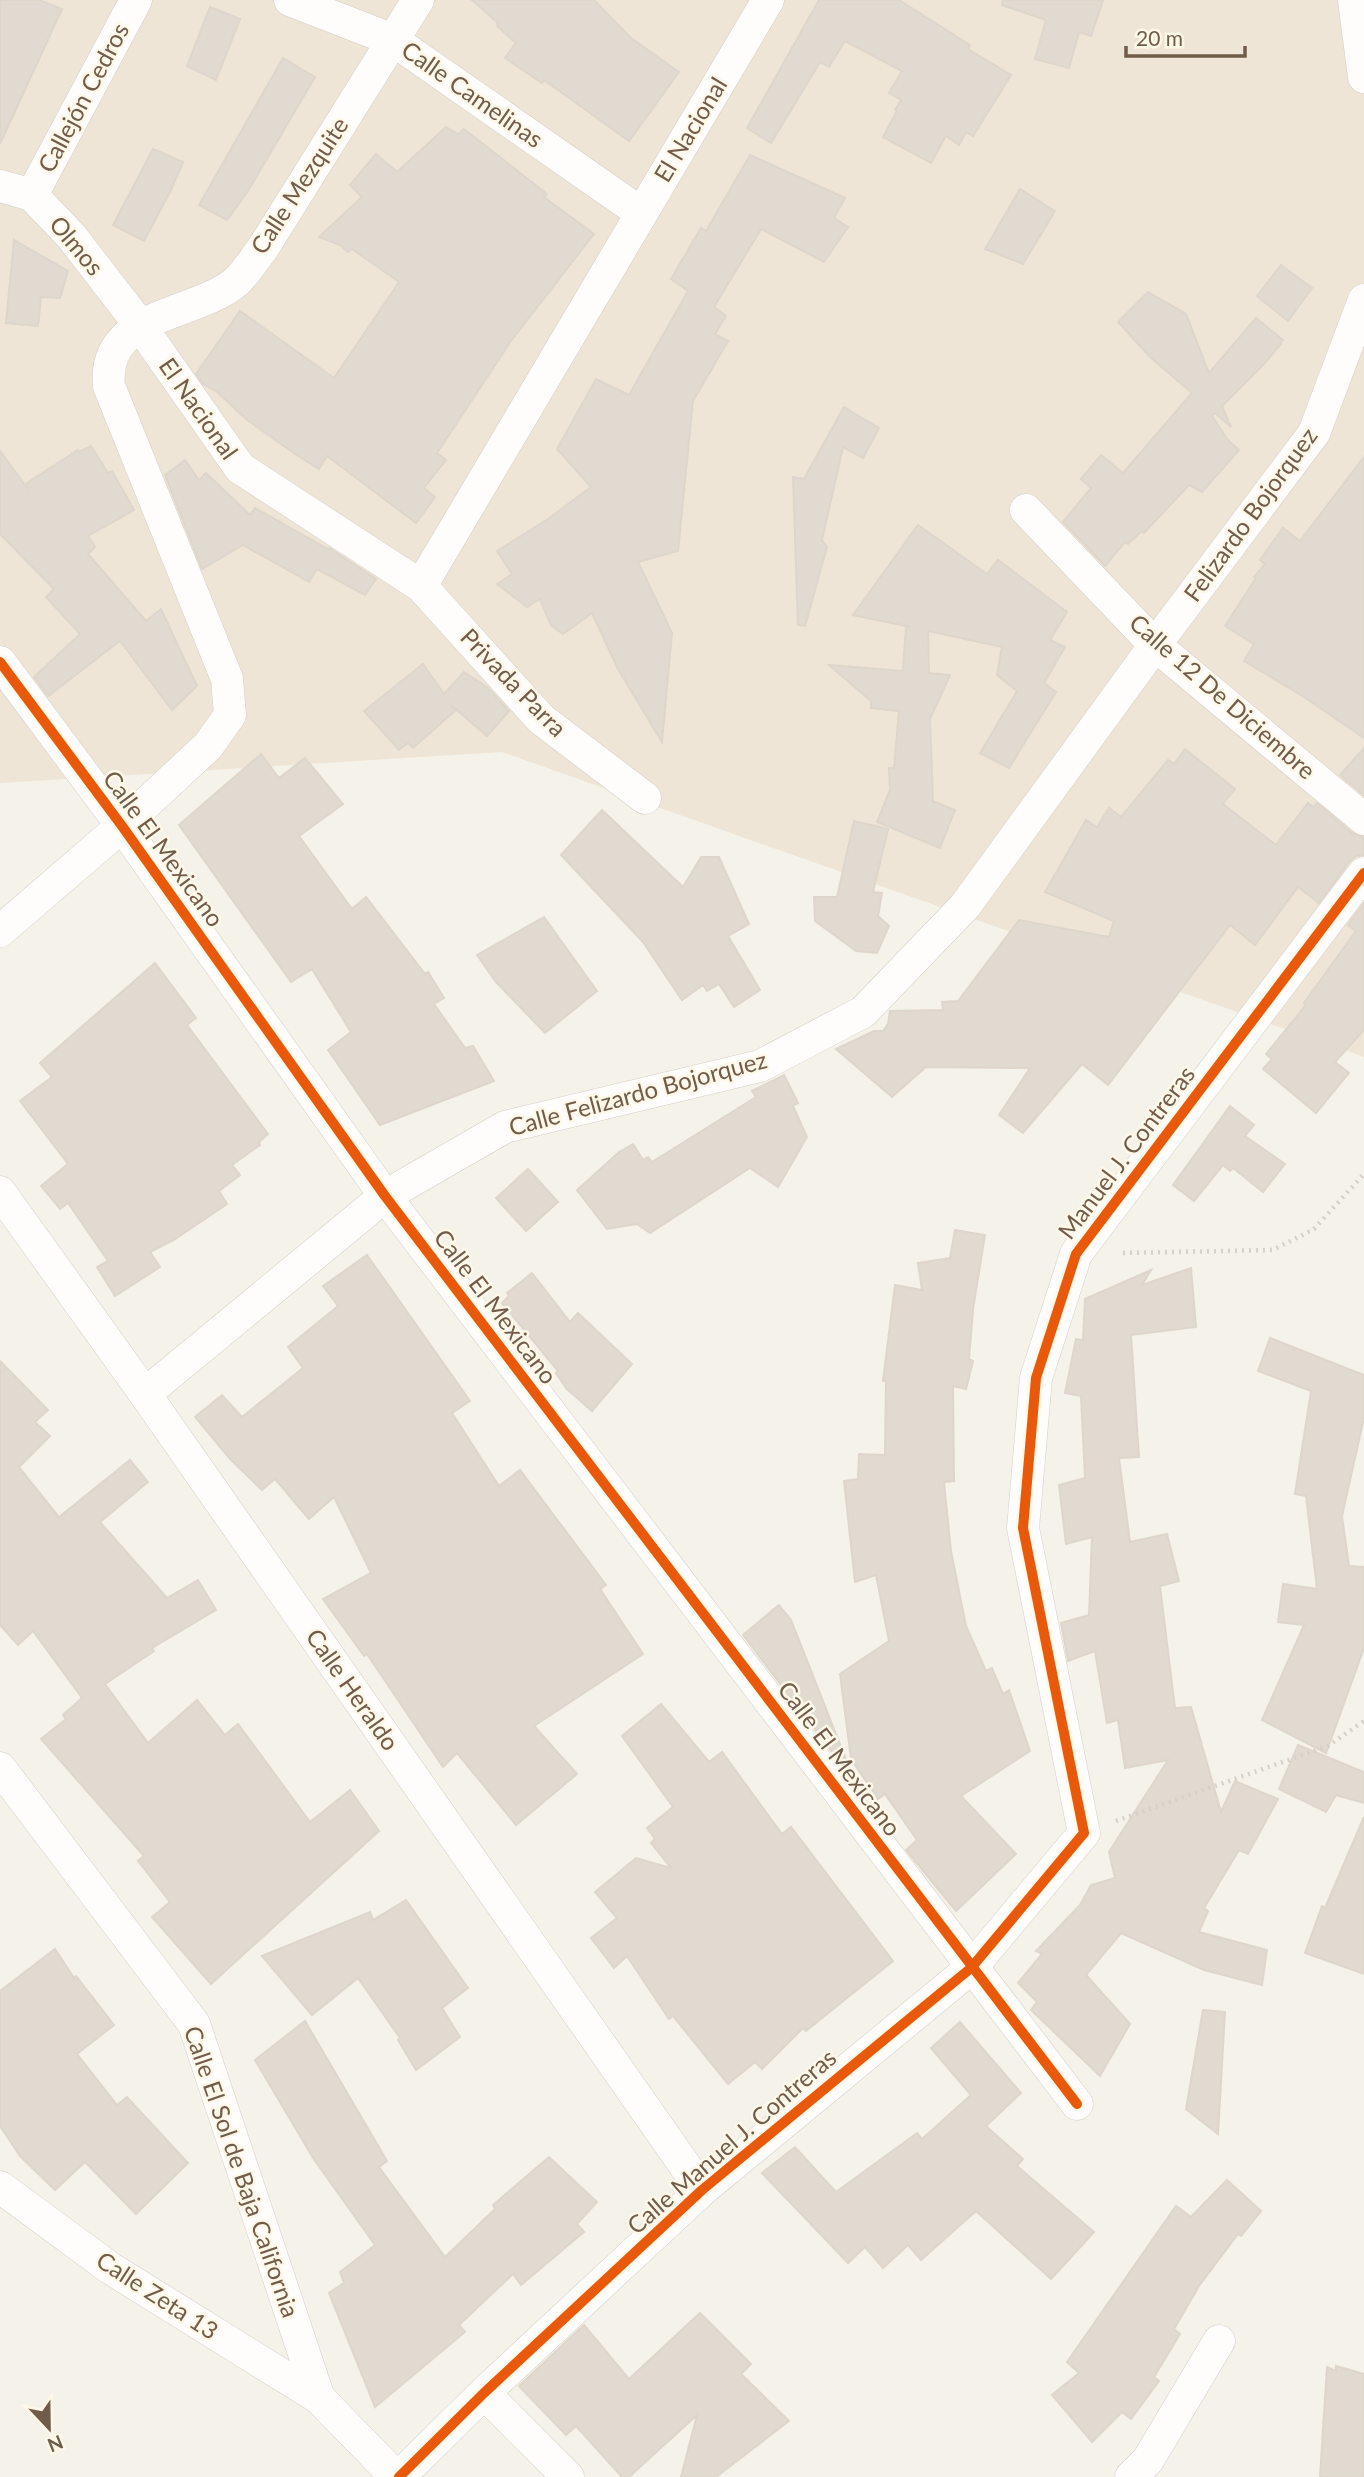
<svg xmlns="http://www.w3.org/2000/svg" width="1364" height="2477" viewBox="0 0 1364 2477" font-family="Lato,sans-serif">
	<rect width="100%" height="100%" fill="#f5f2e9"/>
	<path fill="#eee5d6" d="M0,0H1364V1057L502,752L0,783Z"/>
	<g fill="#e1dad0" stroke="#ded6cb" stroke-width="2">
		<path d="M0,0H39L62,9L0,144Z"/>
		<path d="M472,0H594L631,38L679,72L629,141L544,80L542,83L505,58L516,43L497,26L498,23Z"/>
		<path d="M819,0H899L970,45L968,49L1011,75L973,136L966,132L959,145L946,136L931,163L883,137L897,111L895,110L901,100L889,93L902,71L845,41L829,67L820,62L771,143L747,128Z"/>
		<path d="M1003,0H1103L1091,36L1079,32L1069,68L1035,59L1046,20L1002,5Z"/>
		<path d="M210,7L240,19L216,80L187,66Z"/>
		<path d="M283,58L315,77L248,191L227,220L199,205Z"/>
		<path d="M446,127L458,134L464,129L547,194L544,197L594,234L511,341L437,453L446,460L424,488L435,497L416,523L327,456L319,469L295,454L246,419L216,391L203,384L196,374L240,311L334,378L399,282L352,249L348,252L340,245L319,237L362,197L350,185L376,154L397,172Z"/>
		<path d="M153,149L183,162L171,190L144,241L113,225Z"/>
		<path d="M750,155L845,198L834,218L848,227L824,262L761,229L714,307L726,316L715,334L728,341L693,401L678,551L638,562L672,633L662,742L618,669L592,613L563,634L551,625L540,599L527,607L497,584L512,574L497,551L548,519L591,487L557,449L596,379L629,395L688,291L671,279L701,228L706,231Z"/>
		<path d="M1020,189L1055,211L1023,264L985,249Z"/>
		<path d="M14,240L68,271L60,298L41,297L38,326L6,323Z"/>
		<path d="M1281,265L1312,288L1288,321L1257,296Z"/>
		<path d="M1148,292L1186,314L1209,373L1256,318L1283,340L1280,343L1281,344L1263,365L1222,406L1231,427L1215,413L1212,416L1228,440L1239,450L1202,492L1189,485L1144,533L1142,531L1128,544L1125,542L1105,566L1063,522L1091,488L1081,479L1101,455L1123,473L1192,393L1150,357L1118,322Z"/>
		<path d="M844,407L879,428L863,458L843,447L822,540L827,547L805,626L798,625L793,477L804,479Z"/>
		<path d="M91,446L108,473L112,471L134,510L88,536L95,547L88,554L146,621L161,609L197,686L172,710L120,641L48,696L34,677L80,634L46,597L54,589L0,534V451L28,489L27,483L78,450L79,452Z"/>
		<path d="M1364,457V738L1301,695L1244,661L1254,644L1225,626L1256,578L1254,577L1265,564L1260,560L1283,528L1300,541Z"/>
		<path d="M185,460L199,480L206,473L250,515L255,508L328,549L329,548L376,579L365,595L317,569L309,582L243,545L202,569L165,475Z"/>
		<path d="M918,525L987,574L998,560L1067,612L1050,640L1065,647L1044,683L1056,692L1009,768L980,753L1017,691L997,675L1002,647L928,631L929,673L950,675L930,719L933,801L955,810L940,848L877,822L890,790L889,768H894L899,711L871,708V701L829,665L903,671L906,627H911L853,615Z"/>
		<path d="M423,664L444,694L464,672L487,687L509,711L487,736L451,705L456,710L413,748L408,743L399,750L364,711Z"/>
		<path d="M1364,748V795L1340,775Z"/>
		<path d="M1185,749L1235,789L1223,804L1276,845L1308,803L1313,807L1317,803L1352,833L1364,837V855L1356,856L1349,862L1319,903L1298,887L1255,945L1230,925L1108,1085L1082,1064L1023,1133L999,1115L1030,1068L926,1067L892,1097L836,1049L874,1031H883L888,1024L890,1011L943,1010L942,1002L958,1001L1019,920L1109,937L1114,921L1045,892L1086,820L1097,827L1109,808L1121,817L1168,760L1174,764Z"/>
		<path d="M261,754L279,778L305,758L343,804L299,836L352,909L366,897L425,974L428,972L444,998L434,1004L465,1048L473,1046L494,1081L380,1125L328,1050L351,1032L312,969L291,982L179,825Z"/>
		<path d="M602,810L683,887L701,857H719L749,924L728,936L760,990L734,1007L719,984L707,991L703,985L682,1000L643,942L561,855Z"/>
		<path d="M854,821L888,829L873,892L882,893L878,916L889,926L877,953L856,951L815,921L814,897H837Z"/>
		<path d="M1364,903V1030L1335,1062L1349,1073L1316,1113L1263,1069L1272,1059L1266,1054L1306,1005L1304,1003L1356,931L1348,925Z"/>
		<path d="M544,917L597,991L545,1033L496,982L477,955Z"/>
		<path d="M155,963L196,1018L187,1025L268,1134L259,1142L260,1145L232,1165L240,1175L219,1191L227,1204L174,1240L150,1252L160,1267L115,1296L97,1267L108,1261L68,1203L60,1209L41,1186L68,1164L20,1101L52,1077L40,1063Z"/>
		<path d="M784,1075L798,1103L793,1106L807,1137L778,1187L750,1168L650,1233L637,1224L607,1229L577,1190L619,1152L633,1144L643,1160L648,1157L652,1162L756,1097L752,1091Z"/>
		<path d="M1230,1106L1254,1125L1245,1136L1285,1164L1263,1192L1233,1168L1230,1171L1223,1165L1194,1201L1173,1185Z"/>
		<path d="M528,1169L558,1202L526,1231L496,1198Z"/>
		<path d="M955,1230L985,1235L973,1309L969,1359L973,1361L966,1389L953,1386L954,1481L944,1482L951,1551L966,1626L986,1671L992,1668L1003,1694L1009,1690L1030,1751L961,1796L1016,1854L956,1911L906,1850L917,1840L885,1794L878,1799L851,1759L840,1674L889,1641L876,1575L855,1582L844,1481L858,1479L859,1454L885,1455L886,1381H883L895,1285L922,1290L918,1263L950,1258Z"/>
		<path d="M367,1255L470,1401L452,1413L499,1486L520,1470L606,1585L600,1589L643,1654L534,1726L577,1774L516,1825L457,1753L443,1767L367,1654L364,1656L323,1599L371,1573L334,1497L309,1519L275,1479L262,1490L231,1460L195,1417L222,1395L242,1417L303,1368L288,1347L338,1306L323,1286Z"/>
		<path d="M1191,1268L1196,1327L1131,1335L1139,1457L1119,1458L1130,1542L1167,1534L1179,1581L1160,1586L1175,1708L1191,1707L1221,1812L1235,1781L1278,1799L1248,1854L1239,1850L1204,1908L1208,1911L1199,1932L1267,1950L1262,1985L1204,1970L1121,1933L1086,1975L1130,2024L1100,2076L1031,2010L1037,2002L1018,1983L1042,1954L1036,1951L1080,1905L1091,1885L1115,1878L1109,1852L1168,1760L1125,1768L1118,1720L1107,1723L1095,1651L1068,1661L1061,1623L1089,1615L1092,1537L1066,1544L1059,1485L1085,1478L1081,1396L1065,1393L1076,1339L1083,1340L1085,1299L1151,1270L1142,1285Z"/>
		<path d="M532,1273L570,1322L578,1313L632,1364L592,1411L567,1389L556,1373L558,1371L502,1303L509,1296L507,1293Z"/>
		<path d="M1270,1338L1364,1375V1418L1342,1516L1349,1566L1364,1567V1648L1326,1753L1262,1720L1304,1625L1278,1622L1283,1584L1317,1589L1306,1496L1295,1494L1311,1391L1258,1371Z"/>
		<path d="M0,1361L48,1410L35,1422L50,1436L19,1467L59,1517L130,1460L148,1482L100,1522L167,1598L198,1580L216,1610L152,1648L154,1651L105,1684L148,1743L197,1700L225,1735L238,1724L310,1822L350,1790L379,1831L211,1984L152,1917L170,1902L138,1861L144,1856L41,1739L66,1719L63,1715L82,1698L33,1631L18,1645L0,1625Z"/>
		<path d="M779,1605L791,1620L847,1762L842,1765L743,1635Z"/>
		<path d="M661,1704L709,1762L722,1752L782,1834L791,1827L893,1961L806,2031L803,2028L762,2069L755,2062L728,2084L673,2016L669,2019L627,1956L614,1968L591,1938L617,1918L595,1892L636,1858L671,1868L651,1843L655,1839L647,1828L673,1807L622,1736Z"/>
		<path d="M1298,1745L1364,1772V1803L1336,1795L1326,1812L1279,1789Z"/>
		<path d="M1364,1817V1974L1305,1953L1322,1906L1325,1908Z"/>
		<path d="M406,1900L468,1988L442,2008L460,2037L416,2070L398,2040L400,2038L358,1978L312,2015L262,1956L370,1912L373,1920Z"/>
		<path d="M55,1949L74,1978L76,1976L114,2025L77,2054L117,2105L127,2097L188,2163L136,2214L85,2162L55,2190L20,2156L0,2126V1991Z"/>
		<path d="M1203,2010L1225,2012L1218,2134L1186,2109Z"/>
		<path d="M305,2021L387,2161L379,2167L445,2257L495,2209L493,2205L549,2157L597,2202L577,2224L584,2232L521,2285L513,2274L459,2325L465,2332L375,2407L329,2293L344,2283L340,2272L375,2245L313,2158L255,2060Z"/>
		<path d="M960,2022L1021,2093L986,2126L1023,2159L1017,2166L1094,2232L1051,2279L976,2211L921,2260L908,2245L883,2268L865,2247L848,2263L762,2173L795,2147L836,2192L917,2133L922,2139L971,2095L931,2048Z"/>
		<path d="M1227,2180L1261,2211L1241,2236L1238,2234L1199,2286L1174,2329L1180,2334L1154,2377L1159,2381L1131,2419L1122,2412L1092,2442L1052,2395L1079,2373L1067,2362L1176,2206L1191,2217Z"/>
		<path d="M700,2313L751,2364L741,2374L789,2421L716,2477H681L697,2415L629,2477H622L576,2426L566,2435L519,2386L584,2325L629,2379Z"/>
		<path d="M1336,2366L1364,2374V2477H1320L1327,2367L1336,2371Z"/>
	</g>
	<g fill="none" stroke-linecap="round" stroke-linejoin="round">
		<defs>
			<g id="street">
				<path d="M290,0L393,40L641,213"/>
				<path d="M1354,0L1364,77"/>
				<path d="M0,186L32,195L72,237L139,324L240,468L421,586L541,719L645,798"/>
				<path d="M32,195L136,0"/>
				<path d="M1026,510L1155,645L1364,819"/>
				<path d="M421,586L768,0"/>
				<path d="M0,662L122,826L385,1196L1077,2104"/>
				<path d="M0,931L122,826L208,746L230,715L227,679L109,386C102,312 194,317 236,282C246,273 254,259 263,248L418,0"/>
				<path d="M0,1192L145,1394L702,2190"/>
				<path d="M145,1394L385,1196L505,1127L760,1066L863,1012L965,906L1155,645L1314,433L1364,300"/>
				<path d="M0,1768L194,2024L319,2398L396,2477"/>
				<path d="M0,2187L110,2268L319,2398"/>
				<path d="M484,2393L568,2477"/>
				<path d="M399,2477L484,2393L702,2190L971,1968L1084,1833L1023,1528L1036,1378L1076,1254L1364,873"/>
				<path d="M1131,2477L1148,2460L1219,2341"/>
			</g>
		</defs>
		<use href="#street" stroke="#d4cfc7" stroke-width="33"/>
		<g stroke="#d6d0ca" stroke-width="4.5" stroke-dasharray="2 5" stroke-linecap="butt">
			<path d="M1123,1253L1273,1250L1314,1229L1364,1174"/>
			<path d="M1116,1821L1328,1746L1364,1721"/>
		</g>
		<use href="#street" stroke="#fefdfc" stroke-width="32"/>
		<defs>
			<g id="cycleway">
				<path d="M0,662L122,826L385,1196L1077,2104"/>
				<path d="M399,2477L484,2393L702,2190L971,1968L1084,1833L1023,1528L1036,1378L1076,1254L1364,873"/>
			</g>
		</defs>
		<use href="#cycleway" stroke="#fef8e9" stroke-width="15"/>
		<use href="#cycleway" stroke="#e8590c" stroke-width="10"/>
	</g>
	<g text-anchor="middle" stroke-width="5" stroke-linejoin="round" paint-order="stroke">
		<g font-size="24" fill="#715c4b" stroke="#fef8e9">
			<text transform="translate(472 95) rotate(35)" y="8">Calle Camelinas</text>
			<text transform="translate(84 98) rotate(-62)" y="8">Callejón Cedros</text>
			<text transform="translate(691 130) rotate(-59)" y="8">El Nacional</text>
			<text transform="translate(300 186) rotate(-57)" y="8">Calle Mezquite</text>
			<text transform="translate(76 246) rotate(50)" y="8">Olmos</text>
			<text transform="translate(198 409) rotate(55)" y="8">El Nacional</text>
			<text transform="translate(1251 515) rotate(-54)" y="8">Felizardo Bojorquez</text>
			<text transform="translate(513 683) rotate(46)" y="8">Privada Parra</text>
			<text transform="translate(1222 697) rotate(41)" y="8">Calle 12 De Diciembre</text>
			<text transform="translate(163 849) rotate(54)" y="8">Calle El Mexicano</text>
			<text transform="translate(638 1094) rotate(-15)" y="8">Calle Felizardo Bojorquez</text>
			<text transform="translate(1127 1153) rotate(-53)" y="8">Manuel J. Contreras</text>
			<text transform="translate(495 1307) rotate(53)" y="8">Calle El Mexicano</text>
			<text transform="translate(352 1690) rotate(55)" y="8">Calle Heraldo</text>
			<text transform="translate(839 1759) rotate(53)" y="8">Calle El Mexicano</text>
			<text transform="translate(732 2142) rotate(-41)" y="8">Calle Manuel J. Contreras</text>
			<text transform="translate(241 2172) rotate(71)" y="8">Calle El Sol de Baja California</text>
			<text transform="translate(157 2296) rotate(33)" y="8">Calle Zeta 13</text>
		</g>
	</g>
	<g transform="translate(49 2428) rotate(158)" stroke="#fef8e9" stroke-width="5" paint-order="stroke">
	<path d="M0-5L12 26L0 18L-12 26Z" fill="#715c4b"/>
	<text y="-10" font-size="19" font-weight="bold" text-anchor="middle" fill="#715c4b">N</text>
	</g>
	<path d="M1126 46v10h119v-10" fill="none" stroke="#715c4b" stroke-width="3.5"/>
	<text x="1136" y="46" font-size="21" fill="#715c4b" stroke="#fef8e9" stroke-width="5" paint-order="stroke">20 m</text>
</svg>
